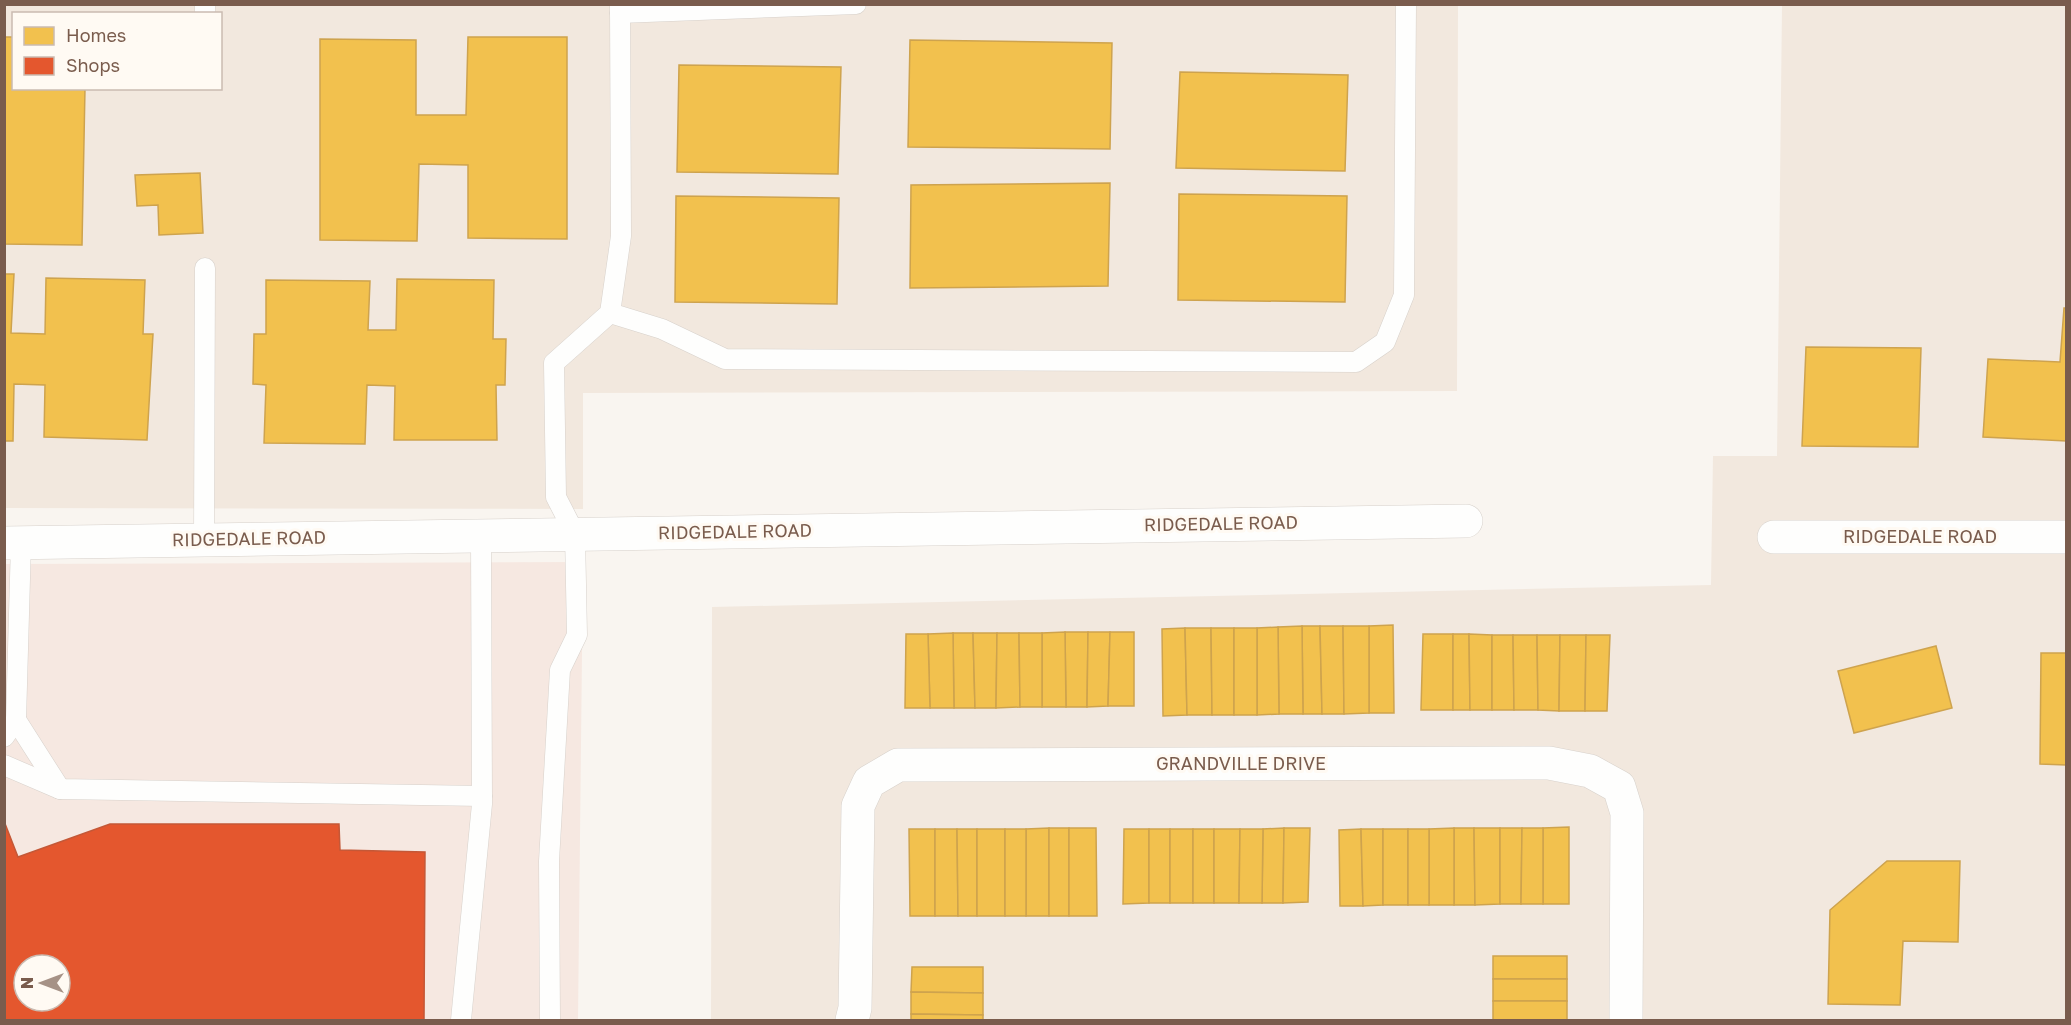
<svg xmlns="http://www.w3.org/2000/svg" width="2071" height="1025" viewBox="0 0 2071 1025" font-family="'Golos Text',sans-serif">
	<rect width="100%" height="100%" fill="#f9f5f0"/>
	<g fill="#f2e8de" fill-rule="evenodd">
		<path d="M5,5H1458L1457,391L583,393V509L5,508ZM14,14H220V88H14Z"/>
		<path d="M1782,5H2066V1020H711L712,607L1711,585L1713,456H1777Z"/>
	</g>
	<path fill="#f6e8e1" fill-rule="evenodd" d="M583,562L578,1020H5L4,564ZM24,965H60V1001H24Z"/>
	<g fill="#f2c14e" stroke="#cea34e" stroke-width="1.5">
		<path d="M4,37H14V88H85L82,245L4,244Z"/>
		<path d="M468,37H567V239L468,238V165L419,164L417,241L320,240V39L416,40V115H466Z"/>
		<path d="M910,40L1112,43L1110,149L908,147Z"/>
		<path d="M679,65L841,67L838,174L677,172Z"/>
		<path d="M1180,72L1348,75L1345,171L1176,168Z"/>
		<path d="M200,173L203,233L159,235L158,205L137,206L135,175Z"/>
		<path d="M1110,183L1108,286L910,288L911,185Z"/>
		<path d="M1179,194L1347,196L1345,302L1178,300Z"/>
		<path d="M676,196L839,198L837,304L675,302Z"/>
		<path d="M4,274H14L11,333L45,334L46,278L145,280L143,334H153L147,440L44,437L45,385L14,384L13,441H4Z"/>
		<path d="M397,279L494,280L493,339H506L505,385H496L497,440H394L395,386L367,385L365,444L264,443L266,385L253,384L254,334H266V280L370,281L368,330H396Z"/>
		<path d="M2064,308H2066V441L1983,437L1988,359L2060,362Z"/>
		<path d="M1806,347L1921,348L1918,447L1802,446Z"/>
		<path d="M1393,625L1394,713H1369V626Z"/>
		<path d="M1302,626H1320L1322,714H1303Z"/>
		<path d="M1302,626L1303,714H1279L1278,627Z"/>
		<path d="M1320,626H1343L1344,714H1322Z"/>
		<path d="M1343,626H1369V713L1344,714Z"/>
		<path d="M1278,627L1279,714L1257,715V628Z"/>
		<path d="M1185,628L1187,715L1163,716L1162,629Z"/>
		<path d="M1185,628H1211L1212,715H1187Z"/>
		<path d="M1211,628H1234V715H1212Z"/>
		<rect x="1234" y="628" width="23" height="87"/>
		<path d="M1065,632H1088L1087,707H1066Z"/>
		<path d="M1065,632L1066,707H1042V633Z"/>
		<path d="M1088,632H1110L1108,706L1087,707Z"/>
		<path d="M1110,632H1134V706H1108Z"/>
		<path d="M953,633H973L975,708H954Z"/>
		<path d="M953,633L954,708H930L928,634Z"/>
		<path d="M973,633H997L996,708H975Z"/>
		<path d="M997,633H1019L1020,707L996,708Z"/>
		<path d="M1019,633H1042V707H1020Z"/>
		<path d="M906,634H928L930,708H905Z"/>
		<path d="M1423,634H1453V710H1421Z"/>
		<path d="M1453,634H1469L1470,710H1453Z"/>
		<path d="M1469,634L1492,635V710H1470Z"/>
		<path d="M1492,635H1513L1514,710H1492Z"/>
		<path d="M1513,635H1537L1538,710H1514Z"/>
		<path d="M1537,635H1560L1559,711L1538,710Z"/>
		<path d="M1560,635H1586L1585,711H1559Z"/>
		<path d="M1586,635H1610L1607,711H1585Z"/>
		<path d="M1936,646L1952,708L1854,733L1838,671Z"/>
		<path d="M2041,653H2066V765L2040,764Z"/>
		<path d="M1569,827V904H1543V828Z"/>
		<path d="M1049,828V916H1026V829Z"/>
		<rect x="1049" y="828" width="20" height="88"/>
		<path d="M1069,828H1096L1097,916H1069Z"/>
		<path d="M1284,828L1283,903H1262L1263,829Z"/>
		<path d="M1284,828H1310L1308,902L1283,903Z"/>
		<path d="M1454,828H1474L1475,905H1454Z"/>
		<path d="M1454,828V905H1429V829Z"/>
		<path d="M1474,828H1500V904L1475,905Z"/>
		<path d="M1500,828H1522L1521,904H1500Z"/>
		<path d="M1522,828H1543V904H1521Z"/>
		<path d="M909,829H935V916H910Z"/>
		<path d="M935,829H957L958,916H935Z"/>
		<path d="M957,829H977V916H958Z"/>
		<rect x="977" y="829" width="28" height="87"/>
		<rect x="1005" y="829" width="21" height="87"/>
		<path d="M1124,829H1149V903L1123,904Z"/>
		<rect x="1149" y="829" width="21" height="74"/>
		<rect x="1170" y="829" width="23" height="74"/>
		<rect x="1193" y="829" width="21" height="74"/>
		<path d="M1214,829H1240L1239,903H1214Z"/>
		<path d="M1240,829H1263L1262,903H1239Z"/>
		<path d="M1361,829L1363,906H1340L1339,830Z"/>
		<path d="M1361,829H1383V905L1363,906Z"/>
		<rect x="1383" y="829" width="25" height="76"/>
		<rect x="1408" y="829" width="21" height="76"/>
		<path d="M1887,861H1960L1958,942L1903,941L1900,1005L1828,1004L1830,910Z"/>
		<rect x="1493" y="956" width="74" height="23"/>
		<path d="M912,967H983V993L911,992Z"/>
		<rect x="1493" y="979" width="74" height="22"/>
		<path d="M911,992L983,993V1015L911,1014Z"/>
		<rect x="1493" y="1001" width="74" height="19"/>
		<path d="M911,1014L983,1015V1020H911Z"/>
	</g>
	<path fill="#e4572e" stroke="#c45837" stroke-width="1.5" fill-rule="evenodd" d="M4,821L18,857L110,824H339L340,850L425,852L424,1020H4ZM24,965H60V1001H24Z"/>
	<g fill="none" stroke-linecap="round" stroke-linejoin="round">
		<defs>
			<g id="lane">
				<path d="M205,11V4"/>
				<path d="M620,13L856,4"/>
				<path d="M610,313L662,329L725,359L1356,362L1385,342L1404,295L1406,4"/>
				<path d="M204,540L205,268"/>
				<path d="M16,720L60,789"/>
				<path d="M4,737L16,720L21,543"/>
				<path d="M4,765L60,789L482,796"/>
				<path d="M461,1020L482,804L481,536"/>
				<path d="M550,1020L549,861L560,670L577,635L575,534L556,497L554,363L610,313L621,236L620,4"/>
			</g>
			<g id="street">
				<path d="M1774,537H2066"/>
				<path d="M4,543L1466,521"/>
				<path d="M852,1020L855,1008L858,806L869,782L898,765L1549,763L1590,771L1619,787L1627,813L1626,1020"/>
			</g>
		</defs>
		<use href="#lane" stroke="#d7d1cb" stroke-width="21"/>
		<use href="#street" stroke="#d7d1cb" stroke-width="34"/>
		<use href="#lane" stroke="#fefefd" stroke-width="20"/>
		<use href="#street" stroke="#fefefd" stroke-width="33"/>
	</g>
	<g text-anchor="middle" stroke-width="6" stroke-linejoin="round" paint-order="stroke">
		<g font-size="18" fill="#7a5c4d" stroke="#fffaf3">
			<text transform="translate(1221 524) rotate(-1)" y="6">RIDGEDALE ROAD</text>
			<text transform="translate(735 532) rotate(-1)" y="6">RIDGEDALE ROAD</text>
			<text x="1920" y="543">RIDGEDALE ROAD</text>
			<text transform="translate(249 539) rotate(-1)" y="6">RIDGEDALE ROAD</text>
			<text x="1241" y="770">GRANDVILLE DRIVE</text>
		</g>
	</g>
	<rect width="2071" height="1025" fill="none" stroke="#7a5c4d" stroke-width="12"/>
	<rect x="12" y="12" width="210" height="78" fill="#fffaf3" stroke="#cabbb1" stroke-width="1.5"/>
	<rect x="24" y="27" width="30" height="18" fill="#f2c14e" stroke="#cabbb1" stroke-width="1.5"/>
	<text x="66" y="42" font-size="18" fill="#7a5c4d">Homes</text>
	<rect x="24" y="57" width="30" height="18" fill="#e4572e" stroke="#cabbb1" stroke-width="1.5"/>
	<text x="66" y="72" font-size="18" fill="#7a5c4d">Shops</text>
	<g transform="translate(42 983) rotate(270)"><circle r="28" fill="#fffaf3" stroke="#cabbb1" stroke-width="1.5"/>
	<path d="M0-4.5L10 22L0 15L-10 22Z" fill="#a69286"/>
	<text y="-9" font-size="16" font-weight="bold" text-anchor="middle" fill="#7a5c4d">N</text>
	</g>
</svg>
